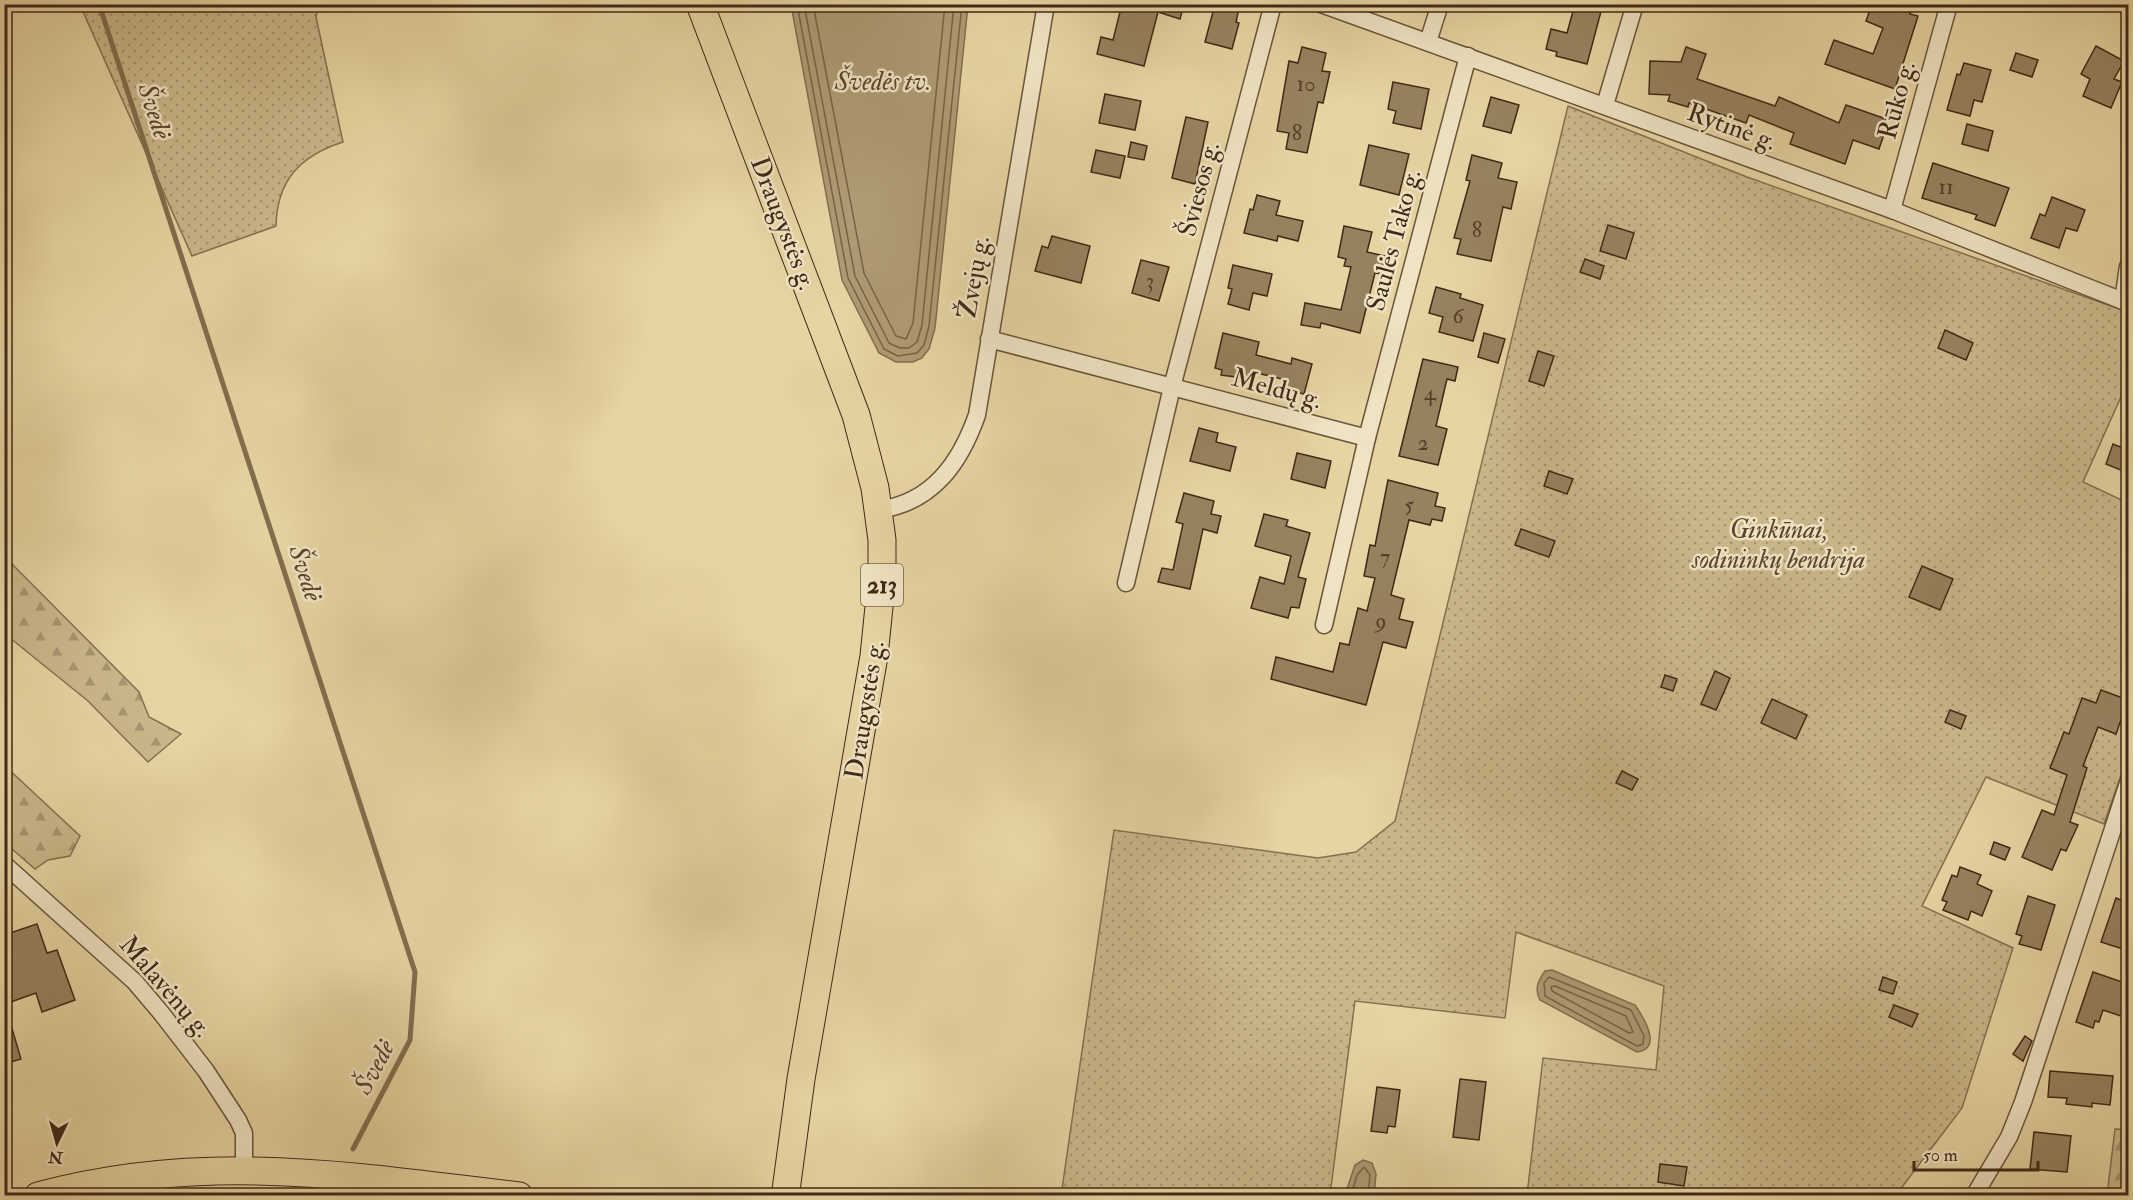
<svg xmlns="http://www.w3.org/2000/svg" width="2133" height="1200" viewBox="0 0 2133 1200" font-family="'IM FELL Double Pica',serif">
	<defs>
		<pattern id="grass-dots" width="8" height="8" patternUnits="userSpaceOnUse" patternTransform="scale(1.5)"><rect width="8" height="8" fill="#cab78a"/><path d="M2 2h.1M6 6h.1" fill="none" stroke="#a69570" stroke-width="1.8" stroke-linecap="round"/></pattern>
		<pattern id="forest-firs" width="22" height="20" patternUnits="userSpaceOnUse" patternTransform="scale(1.5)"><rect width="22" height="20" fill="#cab78a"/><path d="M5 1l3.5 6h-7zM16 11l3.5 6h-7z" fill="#a69570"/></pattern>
	</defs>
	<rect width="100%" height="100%" fill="#e6d4a2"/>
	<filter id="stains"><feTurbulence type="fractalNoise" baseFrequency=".00333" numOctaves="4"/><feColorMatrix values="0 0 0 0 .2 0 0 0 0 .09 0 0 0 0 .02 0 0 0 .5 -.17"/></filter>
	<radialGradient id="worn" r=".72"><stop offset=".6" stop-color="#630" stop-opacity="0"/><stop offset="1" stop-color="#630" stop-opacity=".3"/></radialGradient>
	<g fill="url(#grass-dots)" stroke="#867050" stroke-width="1.5">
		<path d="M80,5H319L316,17L343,142C300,156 277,180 276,226L192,256Z"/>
		<path d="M1568,106L1747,177L2128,312V381L2083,482L2128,503V755L2104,824L1986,777L1922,906L2013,948L1962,1108L1896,1195H1527L1543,1058L1656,1070L1664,986L1516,932L1505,1018L1355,1001L1330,1195L1061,1196L1114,830L1318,858L1356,852L1395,821Z"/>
	</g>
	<g fill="url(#forest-firs)" stroke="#867050" stroke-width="1.5">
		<path d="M5,557L139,692L149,717L181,734L148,762L88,701L5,634Z"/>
		<path d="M4,765L80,836L70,856L48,860L35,869L5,843Z"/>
		<path d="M2115,1129L2128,1130V1195H2112L2108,1187Z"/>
	</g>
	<g fill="#ae9a73" stroke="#826d4e" stroke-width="1.5">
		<path d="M791,5H968L935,328L929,349L922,358L913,362H896L879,353L842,280Z"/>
		<path d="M1552,970L1635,1005C1644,1018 1663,1049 1637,1052L1540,1000C1534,989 1538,981 1545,971Z"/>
		<path d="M1363,1160L1372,1163L1376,1174L1374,1195H1345L1355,1165Z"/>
	</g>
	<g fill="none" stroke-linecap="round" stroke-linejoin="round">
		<g stroke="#786245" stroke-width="1.5">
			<path d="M797,4L848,278L884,349L898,356L917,353L924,345L929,326L962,4"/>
			<path d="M804,4L855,276L889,343L900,348H909L917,342L922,325L954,4"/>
			<path d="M813,4L864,273L896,336L906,339L913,323L945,4"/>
			<path d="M1549,977L1631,1010L1644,1036L1643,1044L1637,1046L1545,996L1544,983Z"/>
			<path d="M1555,986L1626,1016L1633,1032L1629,1033L1552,991L1551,987Z"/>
			<path d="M1351,1196L1357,1175L1364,1167L1370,1175L1368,1196"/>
		</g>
		<path stroke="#826d4e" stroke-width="5" d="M99,4L415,972L410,1040L353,1149"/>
	</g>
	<g fill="#97825f" stroke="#412917" stroke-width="1.5">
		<path d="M1122,4H1184L1180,19L1158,12L1144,66L1097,54L1101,37L1113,40Z"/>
		<path d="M1215,4H1240L1236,22L1239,23L1232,49L1205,42Z"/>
		<path d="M1575,4H1603L1587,64L1556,56L1557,52L1546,49L1551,29L1567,33Z"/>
		<path d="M1872,4H1913L1910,14L1918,16L1895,89L1825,64L1834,40L1873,54L1883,28L1866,21Z"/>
		<path d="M2096,46L2124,61L2114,79L2122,82L2111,108L2083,96L2090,79L2081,74Z"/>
		<path d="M1302,47L1326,53L1322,71L1330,72L1323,103L1318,102L1307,153L1286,149L1289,133L1277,131L1289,61L1298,63Z"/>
		<path d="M1686,47L1706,54L1697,79L1775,106L1779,97L1839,123L1846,105L1889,120L1879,149L1853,140L1845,164L1790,144L1794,133L1749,115L1746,123L1689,103L1688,107L1668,101L1670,95L1649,94L1650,61L1681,62Z"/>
		<path d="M2016,53L2038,60L2032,77L2010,70Z"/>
		<path d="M1964,63L1991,70L1982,102L1974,100L1970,116L1947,110L1957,74L1960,75Z"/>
		<path d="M1393,82L1429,89L1421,129L1393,123L1396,111L1388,109Z"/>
		<path d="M1105,94L1141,101L1135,130L1099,123Z"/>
		<path d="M1491,97L1519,105L1511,133L1483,126Z"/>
		<path d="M1186,117L1208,122L1195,184L1172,178Z"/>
		<path d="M1967,124L1993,131L1988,151L1962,144Z"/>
		<path d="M1131,142L1147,146L1144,160L1128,157Z"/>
		<path d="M1369,145L1409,154L1399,195L1360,185Z"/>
		<path d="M1096,150L1125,156L1120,178L1091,172Z"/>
		<path d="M1472,155L1502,163L1498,178L1517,182L1511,209L1503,207L1491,261L1457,254L1461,239L1454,238L1470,181L1466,180Z"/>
		<path d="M1933,163L2009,188L1995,226L1975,219L1977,215L1922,198Z"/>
		<path d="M1257,195L1280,201L1276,215L1303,221L1298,241L1278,236L1277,241L1244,233L1250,209L1253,210Z"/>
		<path d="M2052,197L2085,210L2077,231L2066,228L2059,248L2031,238L2040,214L2045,216Z"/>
		<path d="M1608,225L1634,233L1626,259L1600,251Z"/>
		<path d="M1344,226L1372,232L1367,252L1385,256L1382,274L1375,273L1360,333L1321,323L1320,328L1301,325L1305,303L1341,310L1351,267L1344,266L1346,259L1338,257Z"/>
		<path d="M1052,236L1090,246L1081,283L1035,271L1042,246L1048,248Z"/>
		<path d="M1585,259L1604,266L1600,279L1580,272Z"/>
		<path d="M1141,260L1169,267L1159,301L1132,293Z"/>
		<path d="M1233,265L1272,274L1267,296L1253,293L1249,310L1228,304L1232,289L1228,288Z"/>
		<path d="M1436,287L1461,294L1460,298L1483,305L1473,341L1439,332L1443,317L1429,313Z"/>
		<path d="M1945,330L1973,343L1966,360L1938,348Z"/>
		<path d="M1223,333L1259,342L1256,355L1291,364L1292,358L1312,364L1304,394L1284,389L1286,380L1253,372L1251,379L1221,375L1222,370L1215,368Z"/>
		<path d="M1484,333L1505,339L1498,363L1478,357Z"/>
		<path d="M1538,351L1554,356L1544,386L1529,381Z"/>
		<path d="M1423,359L1458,367L1455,381L1447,379L1436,426L1447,429L1438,465L1399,456Z"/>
		<path d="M1199,428L1218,433L1216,442L1236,447L1230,471L1190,461Z"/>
		<path d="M2113,444L2128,450V473L2106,464Z"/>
		<path d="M1297,453L1331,461L1325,488L1291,479Z"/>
		<path d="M1549,471L1573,479L1567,494L1544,486Z"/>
		<path d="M1388,480L1438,493L1435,506L1445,508L1442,521L1432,519L1430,525L1409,520L1391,595L1404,599L1399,619L1413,622L1406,648L1383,642L1366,705L1271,679L1276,657L1333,672L1340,643L1349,645L1358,608L1367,611L1375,578L1364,576L1370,545L1375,546Z"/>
		<path d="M1184,493L1214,501L1211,514L1221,516L1217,533L1203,529L1190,589L1158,582L1162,568L1173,570L1183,524L1176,522Z"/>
		<path d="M1264,514L1288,520L1286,526L1310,533L1298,577L1306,579L1299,608L1291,607L1288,618L1251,608L1260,577L1284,584L1291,556L1255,546Z"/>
		<path d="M1521,529L1555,541L1549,557L1515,545Z"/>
		<path d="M1922,566L1953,579L1940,610L1909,597Z"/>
		<path d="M1715,671L1730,678L1716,710L1701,704Z"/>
		<path d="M1665,675L1677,679L1673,691L1661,687Z"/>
		<path d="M2101,690L2128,700L2116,734L2098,727L2083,766L2087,768L2070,822L2078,825L2066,851L2061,849L2052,870L2022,857L2042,810L2054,815L2067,775L2050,768L2064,732L2069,734L2082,698L2096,703Z"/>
		<path d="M1772,699L1807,715L1796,739L1761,723Z"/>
		<path d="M1950,710L1966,716L1961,729L1945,722Z"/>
		<path d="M1622,771L1638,779L1632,790L1616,783Z"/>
		<path d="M1994,842L2010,848L2005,860L1990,854Z"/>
		<path d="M1960,867L1981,875L1977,884L1992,891L1982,916L1971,911L1968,920L1943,910L1947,902L1942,900L1952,875L1957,877Z"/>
		<path d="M2028,896L2055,905L2041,950L2019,944L2022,936L2016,934Z"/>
		<path d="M2116,898L2128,903V942L2126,950L2101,942Z"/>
		<path d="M37,924L47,953L57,950L75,1000L42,1012L36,993L8,1003L4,993V935Z"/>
		<path d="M2093,972L2128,984V1005L2124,1017L2103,1010L2099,1022L2095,1021L2093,1028L2076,1022Z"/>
		<path d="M1883,977L1897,982L1893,994L1879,990Z"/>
		<path d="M1894,1005L1918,1014L1912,1027L1889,1017Z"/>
		<path d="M8,1015L21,1059L4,1064V1016Z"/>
		<path d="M2025,1036L2032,1041L2023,1061L2013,1054Z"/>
		<path d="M2050,1071L2113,1076L2110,1105L2092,1103V1107L2066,1104L2067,1098L2048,1097Z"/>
		<path d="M1460,1079L1486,1082L1479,1140L1453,1137Z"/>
		<path d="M1377,1087L1400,1090L1395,1127L1388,1126L1387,1133L1371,1131Z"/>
		<path d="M2034,1132L2071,1136L2067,1172L2030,1169Z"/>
		<path d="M1660,1164L1687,1167L1684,1186L1658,1182Z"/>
	</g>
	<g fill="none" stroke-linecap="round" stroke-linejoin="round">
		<defs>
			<g id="minor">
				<path d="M1321,4L1892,210L2123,301"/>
				<path d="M1428,42L1440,4"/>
				<path d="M1605,105L1635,4"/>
				<path d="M1892,210L1949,4"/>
				<path d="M2128,266L2123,301L2128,303"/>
				<path d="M989,339L1367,438L1324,625"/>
				<path d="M1367,438L1468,56"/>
				<path d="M879,510C933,502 960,463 977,415L1046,4"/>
				<path d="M1126,583L1172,387L1273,4"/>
				<path d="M4,864L135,982L162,1014L206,1071L238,1120L244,1133V1169"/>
				<path d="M1974,1196L2009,1137L2023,1102L2128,783"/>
			</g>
			<g id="primary">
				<path d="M700,4L856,415L875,488L882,540V577L874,656L801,1079L786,1190"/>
				<path d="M38,1196C205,1151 351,1176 519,1196"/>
			</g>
		</defs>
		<use href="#minor" stroke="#6a543a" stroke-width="19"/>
		<use href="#primary" stroke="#412917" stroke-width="29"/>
		<use href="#minor" stroke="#efe3c3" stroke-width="16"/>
		<use href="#primary" stroke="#e6d4a2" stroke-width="27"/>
	</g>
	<g text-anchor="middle" stroke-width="5" stroke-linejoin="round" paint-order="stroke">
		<g font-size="22" fill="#563f29">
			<text x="1306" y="91">10</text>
			<text x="1297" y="140">8</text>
			<text x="1946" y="194">11</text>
			<text x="1477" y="237">8</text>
			<text x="1150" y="288">3</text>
			<text x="1458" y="323">6</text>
			<text x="1430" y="400">4</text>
			<text x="1423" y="450">2</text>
			<text x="1409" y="512">5</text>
			<text x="1385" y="564">7</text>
			<text x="1381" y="628">9</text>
		</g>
		<rect fill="#efe3c3" stroke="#75614b" stroke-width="1.5" x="861" y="564" width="42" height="42" rx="4.5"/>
		<g font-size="24" font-weight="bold" fill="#412917">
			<text x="882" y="593">213</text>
		</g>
		<g font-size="26" fill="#412917" stroke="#efe3c3">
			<text transform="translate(1896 100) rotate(-75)" y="9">Rūko g.</text>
			<text transform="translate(1732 126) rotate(20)" y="9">Rytinė g.</text>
			<text transform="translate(1198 189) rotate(-75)" y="9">Šviesos g.</text>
			<text transform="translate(784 223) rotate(69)" y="9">Draugystės g.</text>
			<text transform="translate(1393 240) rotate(-75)" y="9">Saulės Tako g.</text>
			<text transform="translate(973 277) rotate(-80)" y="9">Žvejų g.</text>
			<text transform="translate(1277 388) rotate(15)" y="9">Meldų g.</text>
			<text transform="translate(864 710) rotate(-81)" y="9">Draugystės g.</text>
			<text transform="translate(166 986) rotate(49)" y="9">Malavėnų g.</text>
		</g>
		<g font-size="26" font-style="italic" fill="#5c452e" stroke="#efe3c3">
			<text x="1779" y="538">Ginkūnai,<tspan x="1779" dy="30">sodininkų bendrija</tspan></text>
		</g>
		<g font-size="27" font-style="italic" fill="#5c452e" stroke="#efe3c3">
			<text x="883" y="90">Švedės tv.</text>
			<text transform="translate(155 111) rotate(72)" y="9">Švedė</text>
			<text transform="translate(306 573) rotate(72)" y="9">Švedė</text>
			<text transform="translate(374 1067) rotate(-62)" y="9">Švedė</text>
		</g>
	</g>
	<rect width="2133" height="1200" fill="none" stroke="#e6d4a2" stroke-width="24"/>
	<rect x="6" y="6" width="2121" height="1188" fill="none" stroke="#412917" stroke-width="3"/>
	<rect x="12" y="12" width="2109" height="1176" fill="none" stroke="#412917" stroke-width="1.5"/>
	<g transform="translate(57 1143) rotate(185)" stroke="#efe3c3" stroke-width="4.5" paint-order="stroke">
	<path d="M0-4.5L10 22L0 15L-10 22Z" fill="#412917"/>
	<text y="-9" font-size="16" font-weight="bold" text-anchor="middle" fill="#412917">N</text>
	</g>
	<path d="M1914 1161v9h124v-9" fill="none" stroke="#412917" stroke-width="3"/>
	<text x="1923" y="1161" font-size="18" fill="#412917" stroke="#efe3c3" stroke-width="4.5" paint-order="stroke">50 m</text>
	<rect width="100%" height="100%" filter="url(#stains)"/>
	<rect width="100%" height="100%" fill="url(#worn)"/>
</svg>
